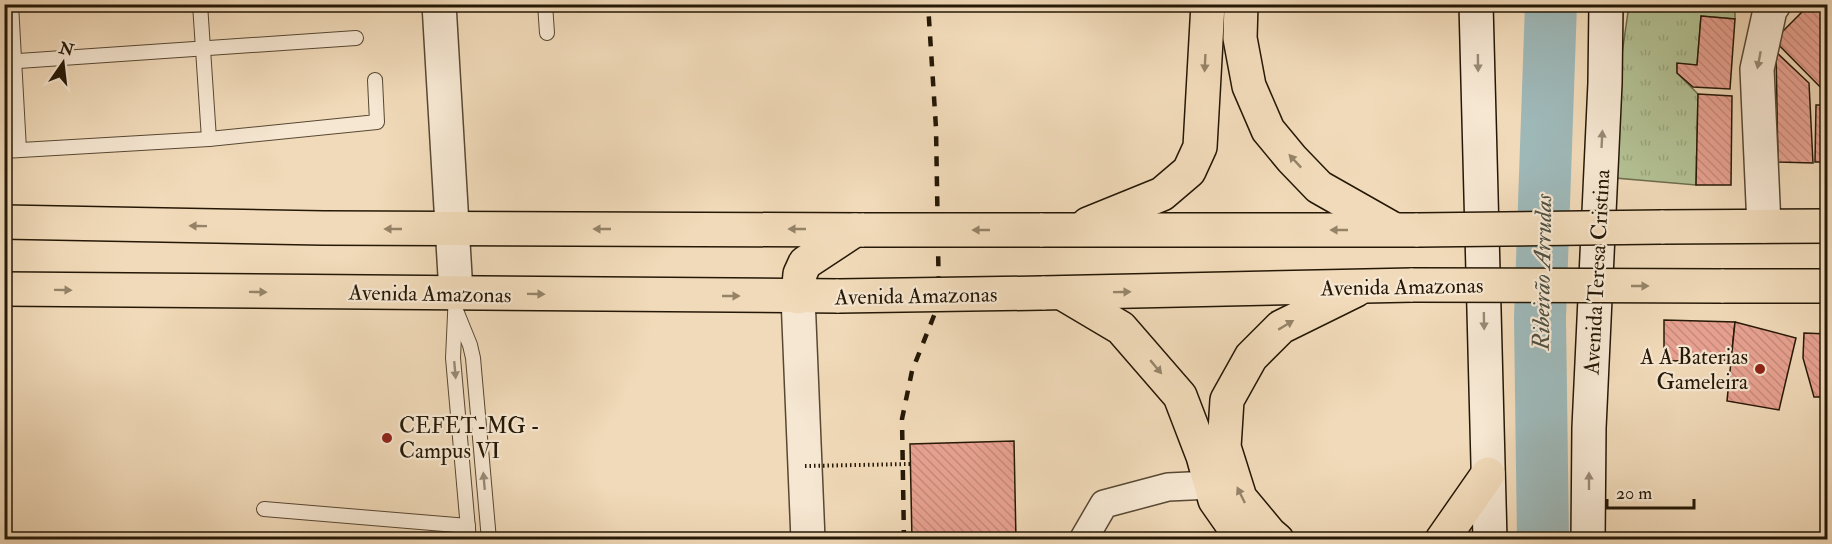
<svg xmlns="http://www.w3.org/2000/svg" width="1832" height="544" viewBox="0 0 1832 544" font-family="'IM FELL Double Pica',serif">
	<defs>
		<pattern id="grass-tufts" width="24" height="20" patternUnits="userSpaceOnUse" patternTransform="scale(1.5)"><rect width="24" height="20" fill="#b3c194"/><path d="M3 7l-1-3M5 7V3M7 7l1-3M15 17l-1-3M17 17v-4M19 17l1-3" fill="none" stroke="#9aa57e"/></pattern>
		<pattern id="building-back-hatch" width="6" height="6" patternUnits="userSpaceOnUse" patternTransform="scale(1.5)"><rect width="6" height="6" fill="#e9a292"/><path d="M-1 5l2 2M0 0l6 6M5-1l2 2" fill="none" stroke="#c88b7c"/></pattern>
	</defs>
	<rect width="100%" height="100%" fill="#f1dab9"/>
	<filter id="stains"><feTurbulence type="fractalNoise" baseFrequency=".00333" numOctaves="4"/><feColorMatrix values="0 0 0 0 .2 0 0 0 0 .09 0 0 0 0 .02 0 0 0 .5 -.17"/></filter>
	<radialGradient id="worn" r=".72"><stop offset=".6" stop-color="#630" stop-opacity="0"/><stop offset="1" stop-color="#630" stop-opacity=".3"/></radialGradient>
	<path fill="url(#grass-tufts)" stroke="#6c6c4d" stroke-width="1.5" d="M1629,5H1735V19L1701,16L1697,65L1677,64V73L1698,94L1696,185L1615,178L1619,75Z"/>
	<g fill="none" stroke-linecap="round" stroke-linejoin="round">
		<path stroke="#9eb8b8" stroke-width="52" d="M1543,540L1540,318L1551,4"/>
	</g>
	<g fill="url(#building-back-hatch)" stroke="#251806" stroke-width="1.5">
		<path d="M1810,4H1828V95L1774,40Z"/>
		<path d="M1701,16L1735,19L1730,89L1693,87L1677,73V63L1697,65Z"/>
		<path d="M1776,52L1809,83L1813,163L1778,162Z"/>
		<path d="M1698,94L1732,96L1731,185H1696Z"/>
		<path d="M1816,105H1828V162H1815Z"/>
		<path d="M1664,320L1735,322L1731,360L1664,361Z"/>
		<path d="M1735,322L1796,338L1779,410L1727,401Z"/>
		<path d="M1804,333L1828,334V397H1814L1803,358Z"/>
		<path d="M1014,441L1016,540H912L910,444Z"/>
		<path d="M68,536L239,540H68Z"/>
	</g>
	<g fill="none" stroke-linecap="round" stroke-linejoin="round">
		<defs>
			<g id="service">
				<path d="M11,4L19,150"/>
				<path d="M200,4L209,139"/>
				<path d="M545,4L547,33"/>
				<path d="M4,62L356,38"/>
				<path d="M4,151L209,139L377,122L375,80"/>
				<path d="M456,293L453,358L469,540"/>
				<path d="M457,313L470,345L473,358L489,540"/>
				<path d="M264,509L468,526"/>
			</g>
			<path id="minor" d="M1083,540L1104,504L1168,487L1211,485"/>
			<g id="tertiary">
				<path d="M439,4L456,293"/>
				<path d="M1764,226L1757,69L1770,10L1774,4"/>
				<path d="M798,297L808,540"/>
			</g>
			<g id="secondary">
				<path d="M1476,4L1490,540"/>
				<path d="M1588,540L1589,428L1605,83L1606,4"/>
			</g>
			<g id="primary">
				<path d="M1241,4L1240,38L1249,86L1268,130L1292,159L1319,187L1393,229"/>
				<path d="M4,222L323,228L864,230"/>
				<path d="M1088,224L1162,194L1189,171L1200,147L1208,4"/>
				<path d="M1661,227L1828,226"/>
				<path d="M1040,230H1418"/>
				<path d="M1721,286H1828"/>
				<path d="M4,289L839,296"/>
				<path d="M1042,293L1413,285"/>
				<path d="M1062,293L1121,328L1180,396L1203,456L1215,500L1243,540"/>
				<path d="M798,297L800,274L805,263L855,230"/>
				<path d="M1277,540L1270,534L1240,498L1224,447L1227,400L1251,357L1281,327L1356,290"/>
				<path d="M1442,540L1488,474"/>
			</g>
		</defs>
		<use href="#service" stroke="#584833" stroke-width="16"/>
		<use href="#minor" stroke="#584833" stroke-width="30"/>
		<use href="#tertiary" stroke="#584833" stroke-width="36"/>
		<use href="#secondary" stroke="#251806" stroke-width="36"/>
		<use href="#primary" stroke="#251806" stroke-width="36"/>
		<use href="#service" stroke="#f6e7d2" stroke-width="14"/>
		<use href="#minor" stroke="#f6e7d2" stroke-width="27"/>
		<use href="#tertiary" stroke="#f6e7d2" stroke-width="33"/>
		<use href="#secondary" stroke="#f6e7d2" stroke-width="33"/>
		<use href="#primary" stroke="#f1dab9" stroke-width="33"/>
		<path stroke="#251806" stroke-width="4.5" stroke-dasharray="10 10" stroke-linecap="butt" d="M904,540L902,419L912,371L939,303L936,128L928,4"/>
		<defs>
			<g id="primary-bridge">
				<path d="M864,230H1040"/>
				<path d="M1418,230L1661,227"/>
				<path d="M1413,285L1721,286"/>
				<path d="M839,296L1042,293"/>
			</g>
		</defs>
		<use href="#primary-bridge" stroke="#251806" stroke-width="36" stroke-linecap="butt"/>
		<path stroke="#251806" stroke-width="4" stroke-dasharray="1.5 3" stroke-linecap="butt" d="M805,466L910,464"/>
		<use href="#primary-bridge" stroke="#f1dab9" stroke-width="33"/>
	</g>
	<defs><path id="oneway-solid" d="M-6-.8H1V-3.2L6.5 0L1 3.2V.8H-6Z" transform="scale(1.5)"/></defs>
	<g fill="#988a76">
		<use href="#oneway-solid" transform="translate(1759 60) rotate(101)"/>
		<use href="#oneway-solid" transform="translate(1478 63) rotate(89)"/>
		<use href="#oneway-solid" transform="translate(1602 139) rotate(-87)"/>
		<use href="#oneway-solid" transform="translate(1484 321) rotate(89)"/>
		<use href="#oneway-solid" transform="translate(455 370) rotate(85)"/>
		<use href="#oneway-solid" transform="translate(484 481) rotate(-95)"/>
		<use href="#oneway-solid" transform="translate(1589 481) rotate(-90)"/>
	</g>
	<g fill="#958368">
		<use href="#oneway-solid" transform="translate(1205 63) rotate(93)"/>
		<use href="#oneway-solid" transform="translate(1295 161) rotate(-133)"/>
		<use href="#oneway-solid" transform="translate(198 226) rotate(-179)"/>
		<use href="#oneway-solid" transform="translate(393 229) rotate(-180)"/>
		<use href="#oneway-solid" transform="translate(602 229) rotate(-180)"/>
		<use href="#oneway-solid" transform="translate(797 229) rotate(-180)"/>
		<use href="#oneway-solid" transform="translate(981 230) rotate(180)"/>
		<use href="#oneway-solid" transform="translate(1339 230) rotate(180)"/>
		<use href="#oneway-solid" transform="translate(1640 286)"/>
		<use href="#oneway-solid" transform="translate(63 290) rotate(1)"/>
		<use href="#oneway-solid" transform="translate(258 292) rotate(1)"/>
		<use href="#oneway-solid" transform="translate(1122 292) rotate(-1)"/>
		<use href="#oneway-solid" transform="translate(536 294) rotate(1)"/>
		<use href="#oneway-solid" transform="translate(731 296)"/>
		<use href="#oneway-solid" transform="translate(1286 325) rotate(-31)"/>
		<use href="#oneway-solid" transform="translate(1156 367) rotate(50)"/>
		<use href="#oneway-solid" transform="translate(1241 495) rotate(-116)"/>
	</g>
	<g fill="#8f2418" stroke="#f6e7d2" stroke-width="2">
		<circle cx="1760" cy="369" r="6"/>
		<circle cx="387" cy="438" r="6"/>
	</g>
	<g text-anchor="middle" stroke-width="4.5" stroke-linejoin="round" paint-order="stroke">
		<g font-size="22" fill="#251806" stroke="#f6e7d2">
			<text transform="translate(1596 272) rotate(-87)" y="8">Avenida Teresa Cristina</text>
			<text transform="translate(1402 286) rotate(-1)" y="8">Avenida Amazonas</text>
			<text transform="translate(430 293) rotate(1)" y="8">Avenida Amazonas</text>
			<text transform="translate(916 295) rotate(-1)" y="8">Avenida Amazonas</text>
		</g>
		<g font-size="22" fill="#251806" stroke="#f6e7d2" text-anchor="end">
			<text x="1748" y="364">A A Baterias<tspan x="1748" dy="25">Gameleira</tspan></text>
			<text x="399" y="433" text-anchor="start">CEFET-MG -<tspan x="399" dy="25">Campus VI</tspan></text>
		</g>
		<g font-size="24" font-style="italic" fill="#4f5044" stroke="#f6e7d2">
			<text transform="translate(1542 272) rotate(-89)" y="8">Ribeirão Arrudas</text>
		</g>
	</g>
	<rect width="1832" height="544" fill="none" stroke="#f1dab9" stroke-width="24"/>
	<rect x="6" y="6" width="1820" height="532" fill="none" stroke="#251806" stroke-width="3"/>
	<rect x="12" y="12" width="1808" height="520" fill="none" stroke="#251806" stroke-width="1.5"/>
	<g transform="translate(63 63) rotate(14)" stroke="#f6e7d2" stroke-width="4.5" paint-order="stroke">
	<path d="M0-4.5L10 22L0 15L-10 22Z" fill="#251806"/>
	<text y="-9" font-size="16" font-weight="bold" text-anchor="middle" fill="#251806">N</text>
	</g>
	<path d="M1607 499v9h87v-9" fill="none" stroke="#251806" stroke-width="3"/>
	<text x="1616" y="499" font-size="18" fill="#251806" stroke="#f6e7d2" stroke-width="4.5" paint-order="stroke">20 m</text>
	<rect width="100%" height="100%" filter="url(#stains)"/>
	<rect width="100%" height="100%" fill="url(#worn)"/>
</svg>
